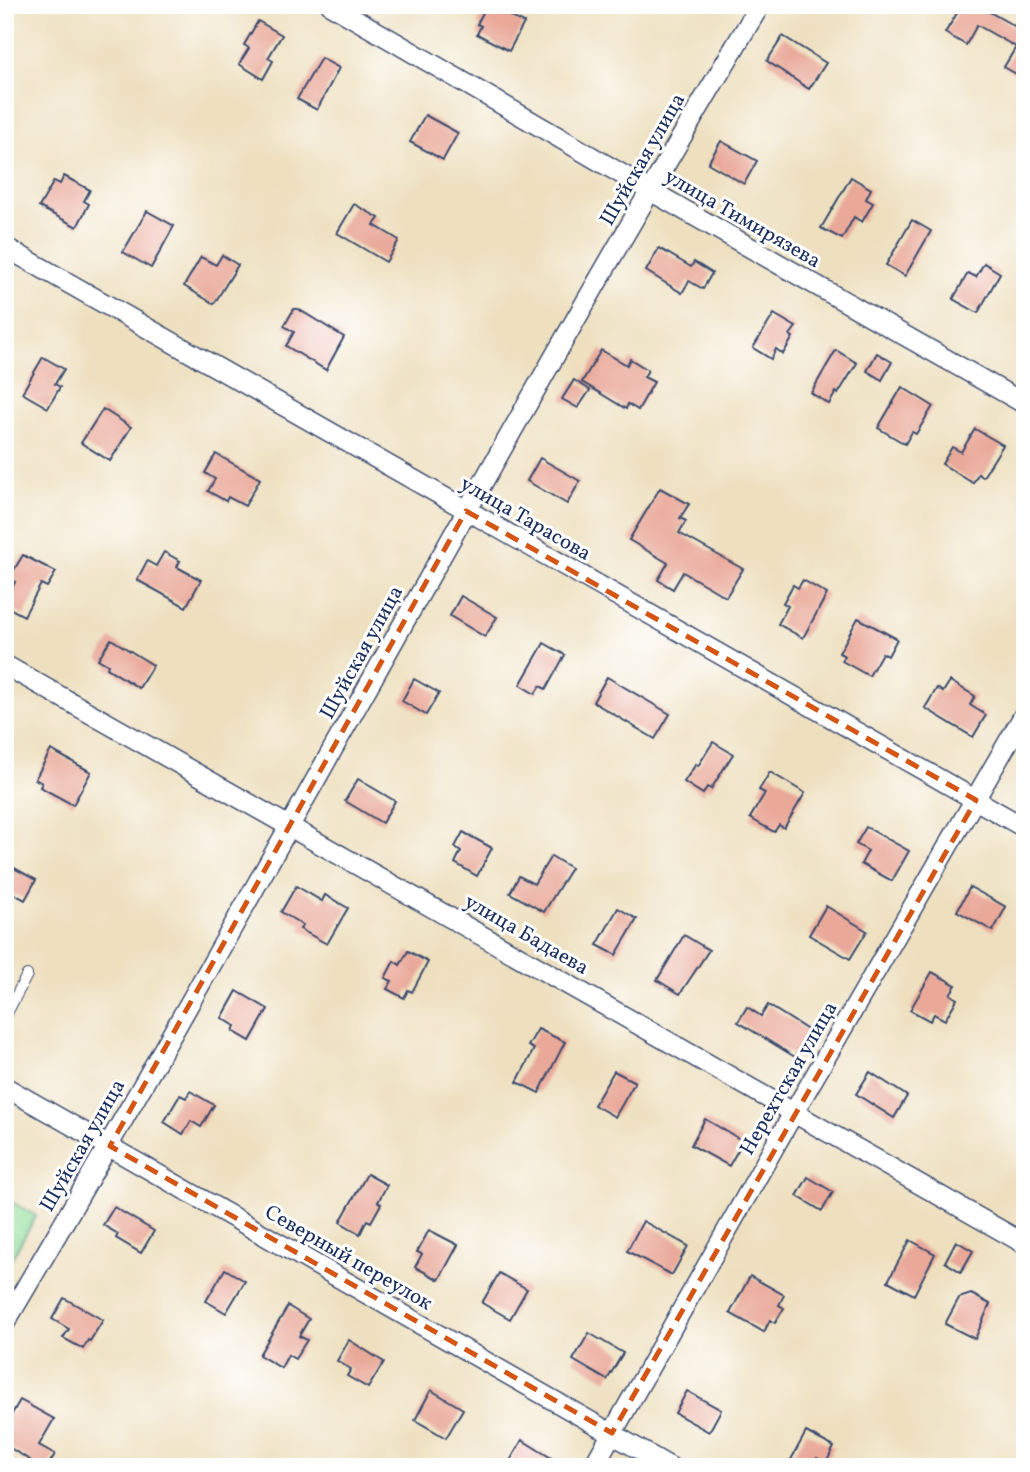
<svg xmlns="http://www.w3.org/2000/svg" width="1030" height="1472" viewBox="0 0 1030 1472" font-family="Vollkorn,serif">
	<rect width="100%" height="100%" fill="#fff"/>
	<filter id="ink" filterUnits="userSpaceOnUse"><feTurbulence type="fractalNoise" baseFrequency=".0143" numOctaves="2"/><feDisplacementMap in="SourceGraphic" scale="14" xChannelSelector="R" yChannelSelector="G"/><feConvolveMatrix kernelMatrix="1 2 1 2 8 2 1 2 1" color-interpolation-filters="sRGB"/></filter>
	<filter id="wash" filterUnits="userSpaceOnUse"><feTurbulence type="fractalNoise" baseFrequency=".00686" numOctaves="4" result="noise"/><feDisplacementMap in="SourceGraphic" scale="28" xChannelSelector="R" yChannelSelector="G"/><feGaussianBlur stdDeviation="1.57" result="paint"/><feColorMatrix in="noise" values="0 0 0 0 0 0 0 0 0 0 0 0 0 0 0 0 0 1.4 0 .05"/><feComposite in="paint" operator="in"/></filter>
	<g filter="url(#wash)">
		<rect width="100%" height="100%" fill="#eee0bf"/>
		<path fill="#93df9c" stroke="#57877d" stroke-width="2" d="M5,1198L36,1216L5,1270Z"/>
		<g id="blocks">
			<g fill="#e9a898">
				<path d="M487,5L524,23L509,51L477,34L481,26L477,24Z"/>
				<path d="M962,5H977L1025,32V79L1004,67L1016,47L977,25L966,45L945,33Z"/>
				<path d="M258,21L282,35L268,58L273,61L263,79L239,64L249,48L244,45Z"/>
				<path d="M783,36L826,63L809,89L767,61Z"/>
				<path d="M321,58L339,68L317,110L297,99Z"/>
				<path d="M425,115L458,133L443,160L410,142Z"/>
				<path d="M721,141L757,161L744,184L708,163Z"/>
				<path d="M64,176L90,190L84,201L89,204L77,227L39,207L54,181L60,184Z"/>
				<path d="M851,177L871,189L866,199L873,203L862,222L854,217L842,239L821,228Z"/>
				<path d="M354,204L379,218L374,225L399,240L386,262L337,233Z"/>
				<path d="M147,211L174,226L151,268L123,252Z"/>
				<path d="M912,220L931,231L905,276L886,265Z"/>
				<path d="M659,248L691,267L694,262L712,273L703,289L689,281L682,293L646,271Z"/>
				<path d="M222,255L238,265L214,304L184,286L201,257L216,265Z"/>
				<path d="M984,263L1000,273L978,313L953,299L968,273L976,277Z"/>
				<path d="M294,309H298L344,337L326,370L286,346L294,332L284,326Z"/>
				<path d="M774,314L796,327L790,335L793,337L783,354L776,349L771,359L753,348Z"/>
				<path d="M601,350L627,365L630,359L648,370L644,377L654,382L638,410L628,404L626,409L582,382Z"/>
				<path d="M836,350L857,363L838,394L836,392L829,404L811,393Z"/>
				<path d="M877,353L892,362L882,380L867,371Z"/>
				<path d="M43,357L64,369L55,384L60,387L48,408L22,393Z"/>
				<path d="M574,380L590,390L578,408L562,399Z"/>
				<path d="M902,387L933,406L916,434L912,432L905,444L878,428Z"/>
				<path d="M103,409L131,427L110,461L81,443Z"/>
				<path d="M975,429L1003,445L983,477L978,474L973,483L942,464L952,447L961,452Z"/>
				<path d="M216,454L260,479L245,506L228,497L226,501L208,491L215,479L205,473Z"/>
				<path d="M540,458L580,481L567,504L527,481Z"/>
				<path d="M660,488L689,504L680,518L686,521L679,533L743,569L726,597L683,572L673,589L658,580L668,563L629,540Z"/>
				<path d="M164,552L180,561L177,567L201,580L186,607L137,580L147,561L156,566Z"/>
				<path d="M23,555L56,572L47,587L41,584L24,616L5,606V601L15,582L9,578Z"/>
				<path d="M803,580L827,594L803,638L778,624L788,606L783,603L793,585L798,588Z"/>
				<path d="M461,596L497,617L485,637L450,616Z"/>
				<path d="M858,618L897,639L888,656L882,653L869,676L842,661L845,656L839,653Z"/>
				<path d="M111,639L153,665L139,688L107,668L108,665L98,659Z"/>
				<path d="M544,643L565,655L546,689L540,686L535,694L520,685Z"/>
				<path d="M607,677L670,714L655,739L593,702Z"/>
				<path d="M414,679L439,693L426,715L402,701Z"/>
				<path d="M950,681L975,696L970,705L986,715L973,737L925,708L937,688L943,692Z"/>
				<path d="M713,742L733,754L711,789L707,787L703,794L684,782L696,764L698,766Z"/>
				<path d="M51,750L91,772L73,805L40,787L42,783L35,779Z"/>
				<path d="M770,772L805,793L784,828L779,825L774,832L750,818L765,793L759,790Z"/>
				<path d="M358,779L395,801L382,823L345,801Z"/>
				<path d="M866,827L909,851L892,881L861,864L868,851L856,844Z"/>
				<path d="M463,832L492,848L477,876L455,863L461,851L455,847Z"/>
				<path d="M551,856L571,868L544,912L510,893L519,876L534,884Z"/>
				<path d="M5,863L36,880L25,900L5,889Z"/>
				<path d="M296,886L322,901L325,895L348,908L327,944L300,929L303,925L281,912Z"/>
				<path d="M970,887L1006,907L993,931L957,911Z"/>
				<path d="M826,906L867,931L850,959L809,935Z"/>
				<path d="M618,908L637,919L616,955L597,945Z"/>
				<path d="M684,935L709,950L680,994L657,980Z"/>
				<path d="M408,951L428,962L412,992L408,990L404,998L387,989L392,981L385,978L394,961L400,965Z"/>
				<path d="M932,972L956,985L950,994L957,999L945,1020L934,1014L930,1021L910,1010Z"/>
				<path d="M237,991L268,1009L250,1041L233,1031L235,1026L222,1018Z"/>
				<path d="M768,1005L811,1032L795,1057L738,1022L747,1007L761,1016Z"/>
				<path d="M538,1029L565,1042L539,1093L517,1082L534,1049L528,1046Z"/>
				<path d="M614,1071L635,1082L615,1117L594,1105Z"/>
				<path d="M870,1072L907,1096L894,1118L856,1094Z"/>
				<path d="M190,1091L214,1105L201,1127L191,1121L183,1134L164,1122L180,1095L186,1098Z"/>
				<path d="M705,1119L743,1141L729,1166L691,1145Z"/>
				<path d="M367,1174L387,1185L378,1202L381,1204L371,1222L367,1220L360,1234L340,1222Z"/>
				<path d="M808,1177L833,1192L822,1211L797,1196Z"/>
				<path d="M114,1207L154,1231L141,1253L116,1238L118,1234L103,1225Z"/>
				<path d="M643,1221L688,1246L672,1275L627,1251Z"/>
				<path d="M429,1230L458,1245L439,1280L415,1267L422,1254L417,1252Z"/>
				<path d="M910,1240L935,1254L914,1295L888,1281Z"/>
				<path d="M956,1241L973,1251L961,1272L945,1262Z"/>
				<path d="M225,1269L245,1281L226,1313L206,1301Z"/>
				<path d="M499,1273L527,1289L510,1319L482,1303Z"/>
				<path d="M750,1276L784,1295L779,1305L784,1308L775,1323L770,1320L764,1332L730,1313Z"/>
				<path d="M971,1294L990,1304L975,1339L945,1324L959,1298Z"/>
				<path d="M64,1298L103,1320L90,1341L88,1340L83,1349L63,1338L69,1329L52,1319Z"/>
				<path d="M288,1306L309,1319L299,1336L307,1340L295,1359L288,1355L281,1368L259,1355Z"/>
				<path d="M589,1333L623,1353L607,1380L573,1360Z"/>
				<path d="M349,1340L384,1362L368,1388L347,1376L351,1369L337,1361Z"/>
				<path d="M431,1390L463,1409L446,1438L415,1420Z"/>
				<path d="M687,1391L721,1410L709,1432L675,1413Z"/>
				<path d="M20,1400L54,1419L39,1445L55,1454L47,1467H26L30,1460L5,1445V1410L12,1414Z"/>
				<path d="M806,1432L834,1447L826,1463L817,1458L813,1467H787Z"/>
				<path d="M522,1440L566,1467H520L510,1461Z"/>
			</g>
		</g>
	</g>
	<g filter="url(#ink)">
		<use href="#blocks" fill-opacity="0" stroke="#3b4a6d" stroke-width="2"/>
		<g fill="none" stroke-linecap="round" stroke-linejoin="round">
			<defs>
				<path id="lane" d="M5,1017L27,975"/>
				<g id="street">
					<path d="M331,5L649,190L1025,404"/>
					<path d="M5,247L1025,828"/>
					<path d="M5,665L1025,1244"/>
					<path d="M5,1087L670,1467"/>
					<path d="M5,1323C262,887 499,439 760,5"/>
					<path d="M593,1467L794,1112L1025,713"/>
				</g>
			</defs>
			<use href="#lane" stroke="#3b4a6d" stroke-width="12"/>
			<use href="#street" stroke="#3b4a6d" stroke-width="22"/>
			<use href="#lane" stroke="#fff" stroke-width="10"/>
			<use href="#street" stroke="#fff" stroke-width="19"/>
		</g>
	</g>
	<path fill="none" stroke="#d45514" stroke-width="5" stroke-dasharray="14 9" stroke-linejoin="round" d="M466,511L976,800L612,1433L110,1146Z"/>
	<g text-anchor="middle" stroke-width="6" stroke-linejoin="round" paint-order="stroke">
		<g font-size="21" fill="#1b2f5e" stroke="#fff">
			<text transform="translate(642 159) rotate(-60)" y="7">Шуйская улица</text>
			<text transform="translate(743 218) rotate(30)" y="7">улица Тимирязева</text>
			<text transform="translate(526 518) rotate(30)" y="7">улица Тарасова</text>
			<text transform="translate(361 652) rotate(-61)" y="7">Шуйская улица</text>
			<text transform="translate(527 934) rotate(30)" y="7">улица Бадаева</text>
			<text transform="translate(788 1078) rotate(-60)" y="7">Нерехтская улица</text>
			<text transform="translate(82 1145) rotate(-60)" y="7">Шуйская улица</text>
			<text transform="translate(349 1257) rotate(30)" y="7">Северный переулок</text>
		</g>
	</g>
	<rect width="1030" height="1472" fill="none" stroke="#fff" stroke-width="28"/>
</svg>
